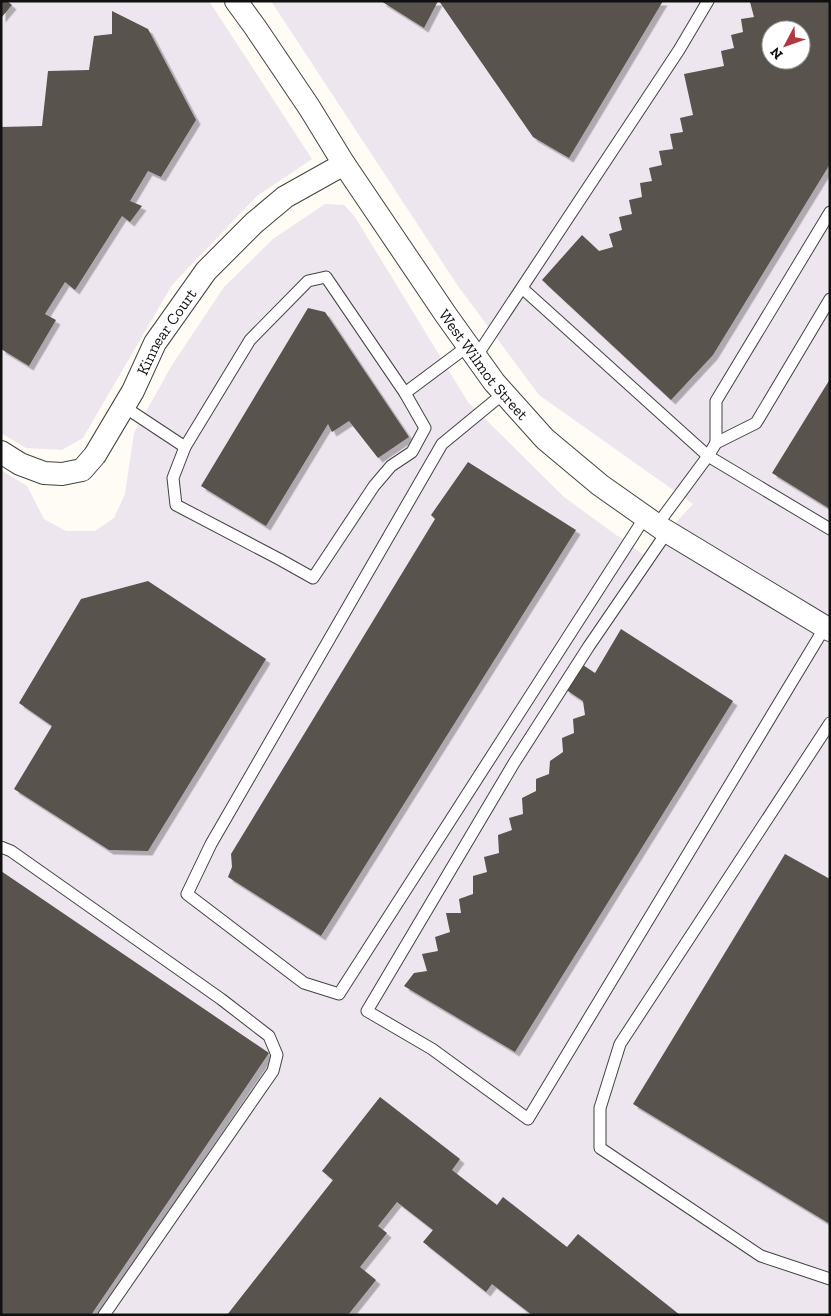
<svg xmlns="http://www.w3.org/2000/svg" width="831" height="1316" viewBox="0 0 831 1316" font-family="'Zilla Slab',serif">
	<defs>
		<filter id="shadow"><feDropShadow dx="4.5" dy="4.5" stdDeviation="0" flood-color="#0004"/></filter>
	</defs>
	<rect width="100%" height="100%" fill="#fefcf5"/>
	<g fill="#ede6ee" fill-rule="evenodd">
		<path d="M1,1H209L312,159L257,196L172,285L83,438L62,450L26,448L1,433Z"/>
		<path d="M271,1H830V1315H1V470L27,486L44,519L66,531H95L114,518L125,494L134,433L172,365L224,287L273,239L325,204L344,205L355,217L468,402L564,497L645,556L693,504L539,395L458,286ZM771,30H801V60H771Z"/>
	</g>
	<g fill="#58524e" fill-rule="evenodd" filter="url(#shadow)">
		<path d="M1,1H7L12,5L1,18Z"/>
		<path d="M381,1H438L424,28Z"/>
		<path d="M439,1H663L569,158L533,137Z"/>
		<path d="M756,1H830V164L713,355L671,400L542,280L582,235L599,251L613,247L609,234L622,230L619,217L632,214L629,200L642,197L640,183L652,181L649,168L662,165L659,151L673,149L670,134L683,132L680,118L693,115L684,74L724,66L721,51L734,48L731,35L743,32L741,19L754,17L750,2ZM771,30H801V60H771Z"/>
		<path d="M112,11L148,29L196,120L161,177L148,171L130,201L142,206L130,222L122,216L75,290L65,282L45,314L56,320L29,366L1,349V127L42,126L48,71L89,70L94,36L112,34Z"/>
		<path d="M308,308L325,312L409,437L378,458L349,421L332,432L328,424L266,526L201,486Z"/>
		<path d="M830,379V509L772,473Z"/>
		<path d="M468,462L576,530L321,936L228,877L232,867L231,854L435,519L431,515Z"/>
		<path d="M148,581L266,659L148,851L109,850L14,789L52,726L19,703L81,599Z"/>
		<path d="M621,629L733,701L515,1052L404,986L414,973L427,971L422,954L438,951L435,937L450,932L446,913H461L459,899L473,894V876L487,872L484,857L499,853L498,835L512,830L509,818L523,814L522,798L536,791V779L549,774L550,761L563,752L562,738L574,733L573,719L585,715L583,701L565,689L580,663L595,673Z"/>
		<path d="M785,854L830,879V1224L633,1104Z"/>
		<path d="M1,871L269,1053L91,1315H1Z"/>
		<path d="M380,1097L460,1159L452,1170L497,1205L503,1197L567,1247L578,1234L680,1315H532L492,1284L486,1292L423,1242L433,1230L397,1202L378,1226L387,1233L360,1267L376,1280L348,1315H227L333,1180L322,1171Z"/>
	</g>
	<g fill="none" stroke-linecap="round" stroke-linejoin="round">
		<defs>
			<g id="lane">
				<path d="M522,288L708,456L830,529"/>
				<path d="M476,357L679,50L708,1"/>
				<path d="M504,393L442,444L211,844L187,894L304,983L339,994L645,517"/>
				<path d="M123,406L185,447L250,340L308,281L326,277L405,393L468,346"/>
				<path d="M716,443V401L830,212"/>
				<path d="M185,447L173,478L176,505L279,559L313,578L374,486L391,466L412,452L425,428L405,393"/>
				<path d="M657,525L708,456L716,443L756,423L830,299"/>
				<path d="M667,532L589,646L514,763L367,1011L432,1049L528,1119L825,627"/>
				<path d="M830,723L620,1044L600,1108V1148L761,1256L830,1279"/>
				<path d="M1,847L11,851L221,999L269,1036L277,1055L273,1071L104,1315"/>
			</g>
			<g id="street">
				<path id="s1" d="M236,1L255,27L309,107L344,164L446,315L494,382L545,439L600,485L661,528L830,630"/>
				<path id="s2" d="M1,452L20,464L44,473L62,474L82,470L95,455L133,391L155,343L206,271L254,223L285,197L344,164"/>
			</g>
		</defs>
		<use href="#lane" stroke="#434343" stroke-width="13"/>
		<use href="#street" stroke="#434343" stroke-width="24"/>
		<use href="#lane" stroke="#fff" stroke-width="11"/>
		<use href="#street" stroke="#fff" stroke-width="22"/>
	</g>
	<g text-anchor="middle" stroke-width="5" stroke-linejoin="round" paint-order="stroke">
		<g font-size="16" fill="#101010" stroke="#fff">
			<text dy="6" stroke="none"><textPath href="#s2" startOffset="249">Kinnear Court</textPath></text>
			<text dy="6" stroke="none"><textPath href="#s1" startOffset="440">West Wilmot Street</textPath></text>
		</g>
	</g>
	<rect width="831" height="1316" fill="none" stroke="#101010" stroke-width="5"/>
	<g transform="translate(786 45) rotate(229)"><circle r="24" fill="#ffffff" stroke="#9f9f9f"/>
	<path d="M0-4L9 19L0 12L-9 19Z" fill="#b1383e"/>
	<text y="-8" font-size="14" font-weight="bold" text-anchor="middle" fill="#101010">N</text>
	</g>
</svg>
